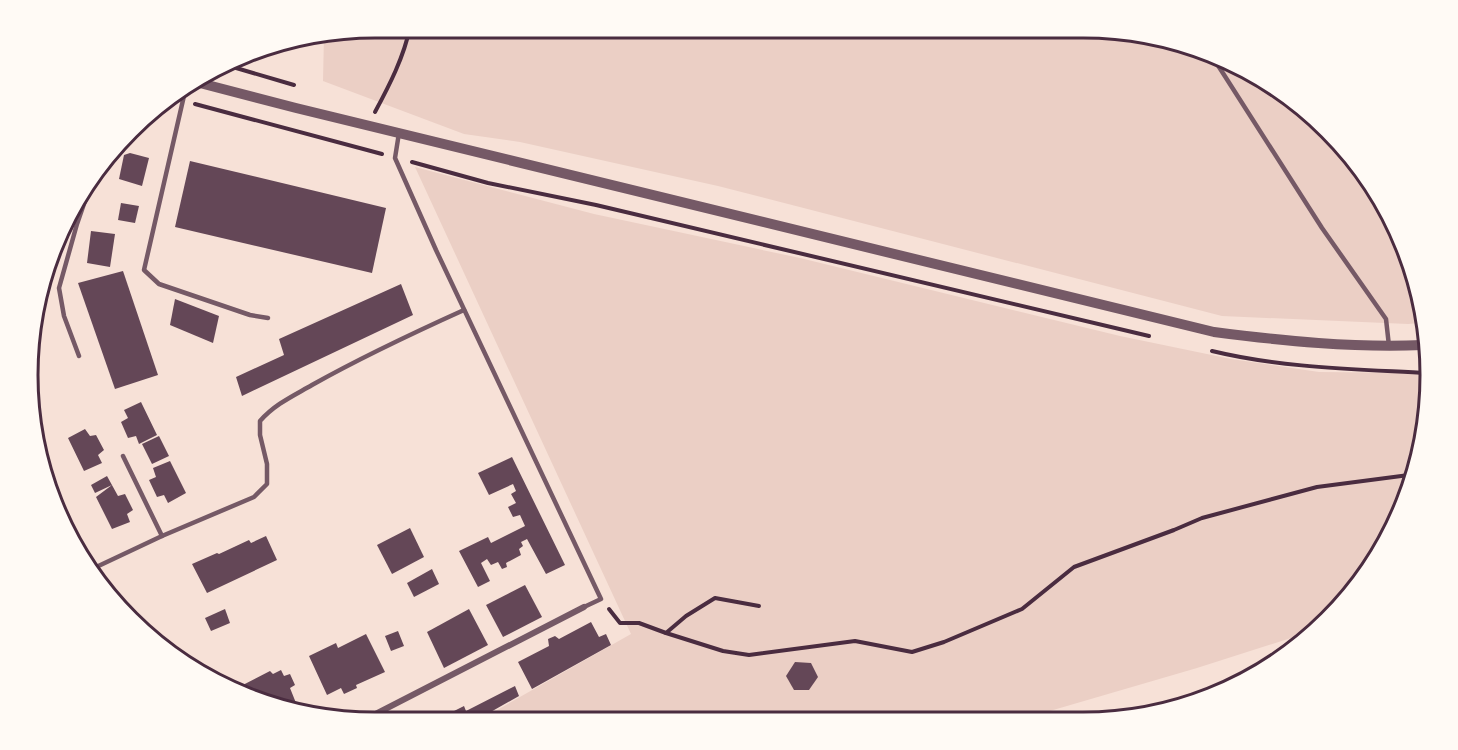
<svg xmlns="http://www.w3.org/2000/svg" width="1458" height="750" viewBox="0 0 1458 750" font-family="'Exo 2',sans-serif">
	<rect width="100%" height="100%" fill="#f7e1d7"/>
	<g fill="#ebcfc5">
		<path d="M375,27L1105,28L1237,63L1344,145L1412,263L1420,323L1408,324L1222,316L718,186L520,142L464,134L323,81L324,35Z"/>
		<path d="M415,167L594,214L800,258L1120,336L1231,359L1319,372L1427,373L1430,397L1395,529L1345,604L1319,629L1197,668L1019,720L476,722L631,634Z"/>
	</g>
	<g fill="#644757">
		<path d="M130,153L149,158L142,186L119,179L124,155Z"/>
		<path d="M190,161L386,208L372,273L175,227Z"/>
		<path d="M121,203L139,206L135,223L118,220Z"/>
		<path d="M91,231L115,234L110,267L87,263Z"/>
		<path d="M123,271L158,375L115,389L78,283Z"/>
		<path d="M401,284L413,315L242,396L236,377L284,355L279,339Z"/>
		<path d="M175,299L219,316L213,343L170,325Z"/>
		<path d="M141,402L157,435L139,444L136,436L128,438L121,422L128,418L124,410Z"/>
		<path d="M85,429L90,436L96,435L104,450L98,455L102,463L84,471L68,438Z"/>
		<path d="M159,436L169,456L152,464L142,444Z"/>
		<path d="M512,457L565,565L546,574L527,539L521,542L523,546L519,549L521,555L506,563L507,567L502,569L498,562L491,565L487,559L481,563L490,581L478,587L459,551L488,537L491,543L525,526L520,515L513,517L508,507L516,503L511,494L516,491L513,484L489,495L478,473Z"/>
		<path d="M170,461L186,493L168,503L164,495L157,497L149,480L156,477L153,468Z"/>
		<path d="M107,476L118,496L125,494L133,510L127,514L130,522L112,529L96,497L112,485L95,493L91,485Z"/>
		<path d="M410,528L424,557L392,574L377,545Z"/>
		<path d="M266,536L277,560L207,593L192,564L217,553L219,554L249,540L251,543Z"/>
		<path d="M432,569L439,584L414,597L407,583Z"/>
		<path d="M525,585L542,617L503,637L486,605Z"/>
		<path d="M225,609L230,623L211,631L205,618Z"/>
		<path d="M469,609L488,645L444,668L427,632Z"/>
		<path d="M591,622L599,637L606,634L611,645L532,689L518,662L549,646L548,639L555,636L559,639Z"/>
		<path d="M398,631L404,646L391,651L385,636Z"/>
		<path d="M366,634L385,672L356,685L357,688L344,694L341,688L327,695L309,656L336,643L338,648Z"/>
		<path d="M795,662L811,663L818,677L809,690H794L786,676Z"/>
		<path d="M281,670L284,676L290,674L295,685L290,688L298,708L237,691V688L270,671L273,674Z"/>
		<path d="M515,686L519,696L473,722H460L454,711L464,706L466,711Z"/>
	</g>
	<g fill="none" stroke-linecap="round" stroke-linejoin="round">
		<g stroke="#4a2c40" stroke-width="4">
			<path d="M226,65L294,85"/>
			<path d="M195,104L382,154"/>
			<path d="M375,112C389,86 404,57 410,27"/>
			<path d="M412,162L488,183L596,205L1149,336"/>
			<path d="M1212,351C1282,368 1355,369 1427,373"/>
			<path d="M609,609L620,623H639L666,633L686,616L715,598L759,606"/>
			<path d="M666,633L723,651L749,655L855,641L912,652L944,642L1022,609L1074,567L1174,530L1202,518L1317,487L1409,475"/>
		</g>
		<g stroke="#755966" stroke-width="4.5">
			<path d="M1212,56L1322,228L1386,319L1389,346"/>
			<path d="M186,87L144,270L159,284L250,315L268,318"/>
			<path d="M399,133L395,158L436,250L601,599L584,607"/>
			<path d="M79,356L64,316L59,288L77,224L95,172"/>
			<path d="M123,456L162,536"/>
			<path d="M92,569L162,536L254,497L267,484V464L260,435V421C275,404 293,396 312,385C362,357 413,333 464,310"/>
		</g>
		<path stroke="#755966" stroke-width="6" d="M360,722L584,607"/>
		<path stroke="#755966" stroke-width="10" d="M196,82L296,108L1214,332C1284,341 1353,348 1423,345"/>
	</g>
	<path d="M0 0H1458V750H0ZM375 38H1083A337 337 0 0 1 1420 375V375A337 337 0 0 1 1083 712H375A337 337 0 0 1 38 375V375A337 337 0 0 1 375 38Z" fill="#fffaf5" fill-rule="evenodd"/>
	<path fill="none" stroke="#4a2c40" stroke-width="3" d="M375 38H1083A337 337 0 0 1 1420 375V375A337 337 0 0 1 1083 712H375A337 337 0 0 1 38 375V375A337 337 0 0 1 375 38Z"/>
</svg>
